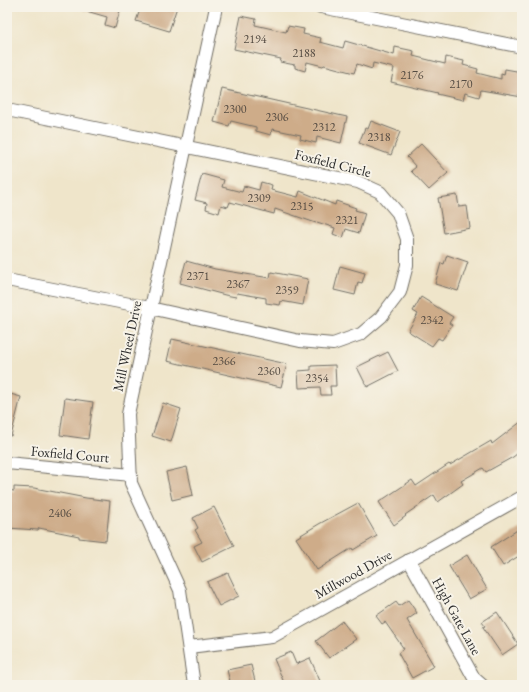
<svg xmlns="http://www.w3.org/2000/svg" width="529" height="692" viewBox="0 0 529 692" font-family="'EB Garamond',serif">
	<rect width="100%" height="100%" fill="#f7f3e8"/>
	<filter id="ink" filterUnits="userSpaceOnUse"><feTurbulence type="fractalNoise" baseFrequency=".025" numOctaves="2"/><feDisplacementMap in="SourceGraphic" scale="8" xChannelSelector="R" yChannelSelector="G"/><feConvolveMatrix kernelMatrix="1 2 1 2 8 2 1 2 1" color-interpolation-filters="sRGB"/></filter>
	<filter id="wash" filterUnits="userSpaceOnUse"><feTurbulence type="fractalNoise" baseFrequency=".012" numOctaves="4" result="noise"/><feDisplacementMap in="SourceGraphic" scale="16" xChannelSelector="R" yChannelSelector="G"/><feGaussianBlur stdDeviation="0.9" result="paint"/><feColorMatrix in="noise" values="0 0 0 0 0 0 0 0 0 0 0 0 0 0 0 0 0 1.4 0 .05"/><feComposite in="paint" operator="in"/></filter>
	<g filter="url(#wash)">
		<rect width="100%" height="100%" fill="#efe5ca"/>
		<g id="blocks">
			<g fill="#ceac89">
				<path d="M83,7H121L115,28L105,25L107,17L83,10Z"/>
				<path d="M141,7H177L169,31L136,21Z"/>
				<path d="M241,16L256,19L255,25L286,32L288,26L304,29L303,34L321,38L320,42L343,48L345,41L394,55L395,47L414,51L413,56L445,64L446,57L464,61L463,65L478,69L477,73L501,79V74L504,75L505,69L522,72V97L481,90L479,97L465,93L463,100L437,94L438,93L391,82L394,68L373,63L372,69L357,64L354,73L324,65L323,66L307,62L305,71L295,68V65L280,62L281,59L234,49Z"/>
				<path d="M222,89L347,117L341,143L317,137L316,143L300,139L301,135L272,129L271,135L256,131V127L231,121L229,126L214,122Z"/>
				<path d="M371,121L400,132L391,155L359,143L365,128L368,129Z"/>
				<path d="M421,144L448,173L429,190L411,171L416,167L407,157Z"/>
				<path d="M202,174L224,180L222,187L242,192L244,186L259,190L261,182L272,185L271,190L298,197L300,191L335,205L336,201L356,208L355,210L365,213L359,233L346,229L343,238L333,234L335,228L317,222L316,223L275,209L274,214L230,202L228,207L221,205L219,213L206,209L207,203L195,200Z"/>
				<path d="M457,195L459,207L467,206L470,228L444,233L438,198Z"/>
				<path d="M447,255L468,262L458,291L435,284L441,263L444,264Z"/>
				<path d="M186,261L215,269L270,278L271,272L308,279L303,305L281,301L280,305L266,303V298L237,293L236,297L225,295L180,283Z"/>
				<path d="M340,266L365,273L362,283L358,282L355,295L334,290Z"/>
				<path d="M421,297L453,317L449,323L452,325L442,340L438,338L432,346L408,331L418,314L413,311Z"/>
				<path d="M172,339L287,364L281,387L167,361Z"/>
				<path d="M388,352L398,371L367,387L357,367Z"/>
				<path d="M335,365L336,386H330L331,395H321L320,387L299,388L298,371L311,370V366Z"/>
				<path d="M7,393L21,397L11,436L7,435Z"/>
				<path d="M65,398L93,402L88,439L60,435Z"/>
				<path d="M163,403L181,409L171,442L152,436Z"/>
				<path d="M522,421V450L513,457L486,472L483,468L461,481L463,484L438,502L434,495L405,515L406,516L394,525L379,502L412,480L416,486L449,464L450,465L491,441L492,444Z"/>
				<path d="M187,467L193,495L172,500L166,472Z"/>
				<path d="M14,487L34,488L86,498L110,501L106,541L79,538V536L39,528L38,530L7,528V490L14,491Z"/>
				<path d="M358,503L377,536L353,550L352,548L317,570L296,538L319,524Z"/>
				<path d="M214,507L234,546L202,562L194,546L202,542L195,530L198,528L193,518Z"/>
				<path d="M522,527V554L503,566L491,547Z"/>
				<path d="M467,555L487,589L469,599L449,566Z"/>
				<path d="M228,573L239,596L219,606L207,582Z"/>
				<path d="M408,600L417,613L407,620L434,666L412,678L398,653L404,649L385,622L382,624L376,616L396,602L399,606Z"/>
				<path d="M497,612L518,644L502,655L483,627L485,626L482,622Z"/>
				<path d="M342,621L356,639L329,658L316,641Z"/>
				<path d="M291,652L296,664L310,658L320,681L309,685H285L274,659Z"/>
				<path d="M251,665L256,685H231L227,670Z"/>
			</g>
		</g>
	</g>
	<g filter="url(#ink)">
		<use href="#blocks" fill-opacity="0" stroke="#706c63" stroke-width="1"/>
		<g fill="none" stroke-linecap="round" stroke-linejoin="round">
			<defs>
				<g id="minor">
					<path d="M321,7L522,47"/>
					<path d="M7,110L358,182L380,192L398,213L407,239V265L400,292L381,317L361,334L333,344L300,341L150,308L7,280"/>
					<path d="M7,463L131,475"/>
					<path d="M409,560L474,678L482,685"/>
					<path d="M189,647L272,637L522,497"/>
					<path d="M194,685L180,590L131,483L128,414L216,7"/>
				</g>
			</defs>
			<use href="#minor" stroke="#706c63" stroke-width="14"/>
			<use href="#minor" stroke="#fff" stroke-width="12"/>
		</g>
	</g>
	<g text-anchor="middle" stroke-width="4" stroke-linejoin="round" paint-order="stroke">
		<g font-size="12" fill="#544b42">
			<text x="255" y="43">2194</text>
			<text x="304" y="57">2188</text>
			<text x="412" y="79">2176</text>
			<text x="461" y="88">2170</text>
			<text x="235" y="113">2300</text>
			<text x="277" y="121">2306</text>
			<text x="324" y="131">2312</text>
			<text x="379" y="141">2318</text>
			<text x="259" y="202">2309</text>
			<text x="302" y="210">2315</text>
			<text x="347" y="224">2321</text>
			<text x="198" y="280">2371</text>
			<text x="238" y="288">2367</text>
			<text x="287" y="294">2359</text>
			<text x="432" y="324">2342</text>
			<text x="224" y="365">2366</text>
			<text x="269" y="375">2360</text>
			<text x="317" y="382">2354</text>
			<text x="60" y="517">2406</text>
		</g>
		<g font-size="14" fill="#2b2b2b" stroke="#f7f3e8">
			<text transform="translate(333 163) rotate(14)" y="5">Foxfield Circle</text>
			<text transform="translate(127 346) rotate(-78)" y="5">Mill Wheel Drive</text>
			<text transform="translate(70 454) rotate(5)" y="5">Foxfield Court</text>
			<text transform="translate(353 574) rotate(-29)" y="5">Millwood Drive</text>
			<text transform="translate(457 616) rotate(61)" y="5">High Gate Lane</text>
		</g>
	</g>
	<rect width="529" height="692" fill="none" stroke="#f7f3e8" stroke-width="24"/>
</svg>
